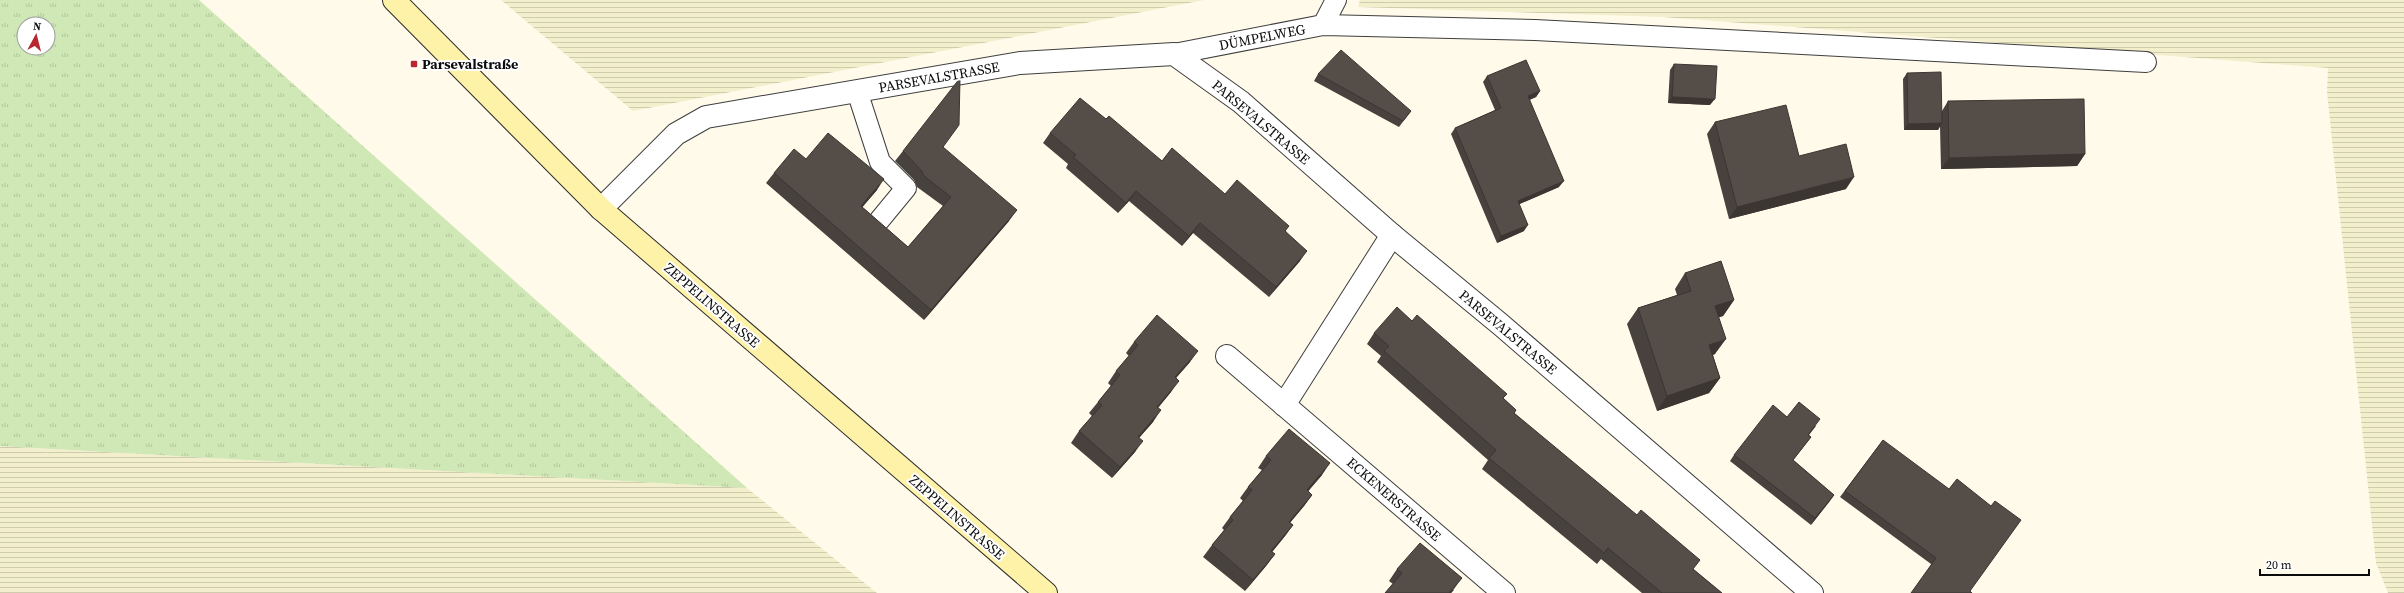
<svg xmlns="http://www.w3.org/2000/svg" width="2404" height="593" viewBox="0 0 2404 593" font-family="'Source Serif 4',serif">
	<defs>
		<pattern id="farmland-rules" width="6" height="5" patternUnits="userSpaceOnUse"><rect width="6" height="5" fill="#f3efcc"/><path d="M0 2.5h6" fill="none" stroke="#cfccae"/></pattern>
		<pattern id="grass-tufts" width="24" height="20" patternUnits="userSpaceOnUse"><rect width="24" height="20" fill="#d0e7b6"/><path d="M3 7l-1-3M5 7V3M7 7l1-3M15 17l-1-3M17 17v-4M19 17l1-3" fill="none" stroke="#b1c59b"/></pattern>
	</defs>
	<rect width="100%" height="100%" fill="#fffaea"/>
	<g fill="url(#farmland-rules)">
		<path d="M501,0H1204L633,111Z"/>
		<path d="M1360,0H2404V593H2388L2376,563L2327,92L2328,68L1663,17L1358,7Z"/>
		<path d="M0,446L747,488L877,593H0Z"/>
	</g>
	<path fill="url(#grass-tufts)" fill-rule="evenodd" d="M0,0H199L747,488L0,446ZM24,24H48V48H24Z"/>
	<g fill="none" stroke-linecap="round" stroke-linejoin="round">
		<defs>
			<g id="service">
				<path d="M1323,25L1336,0"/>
				<path d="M1174,54L1323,25L1535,30L2146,62"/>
				<path d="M857,91L880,162L906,188L878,222"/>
			</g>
			<g id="minor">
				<path d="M601,209L676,134L706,117L1020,63L1174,54L1241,102L1392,235L1500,324L1812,593"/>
				<path d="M1227,356L1504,593"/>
				<path d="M1284,405L1392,235"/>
			</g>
			<path id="secondary" d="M394,0L601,209L1046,593"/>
		</defs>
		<use href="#service" stroke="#3e3e3e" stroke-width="22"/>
		<use href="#minor" stroke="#3e3e3e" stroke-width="24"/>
		<use href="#secondary" stroke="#2d2d2d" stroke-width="24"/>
		<use href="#service" stroke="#fff" stroke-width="20"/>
		<use href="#minor" stroke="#fff" stroke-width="22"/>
		<use href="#secondary" stroke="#fdf2a7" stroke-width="22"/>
	</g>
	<g fill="#48423e">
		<path d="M1674,64L1710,105L1668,103L1670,70Z"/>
		<path d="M1907,73L1942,111L1948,101L2085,154L2077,166L1941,169L1940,126L1938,130H1904L1903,79Z"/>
		<path d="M1318,74L1411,111L1399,127L1314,81Z"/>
		<path d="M1487,76L1540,91L1536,97L1529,100L1559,187L1519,204L1524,231L1497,243L1451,134L1455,128L1495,110L1483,82Z"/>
		<path d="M1106,119L1162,161L1225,194L1286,231L1300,261L1269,297L1193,233L1182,246L1129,201L1118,213L1066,168L1068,164L1043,143L1050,133Z"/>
		<path d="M1715,122L1799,156L1846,189L1729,219L1707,134Z"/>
		<path d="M943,147L1009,221L924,320L766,183L774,173L806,159L877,190L862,207L908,247L943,206L917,187L914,180L895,161L903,151Z"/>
		<path d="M1685,273L1734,300L1723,316L1719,317L1715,354L1713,355L1720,378L1709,393L1657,411L1627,324L1638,308L1677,295L1675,289Z"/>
		<path d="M1412,321L1507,394L1503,398L1516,410L1514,413L1693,569L1722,593H1642L1601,559L1597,564L1482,469L1488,460L1377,362L1381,356L1367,344L1374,333Z"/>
		<path d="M1134,342L1190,362L1176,378L1171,392L1158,408L1153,422L1139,438L1135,452L1112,478L1071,443L1079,431L1092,416L1089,413L1098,402L1111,386L1108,383L1116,371L1129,356L1126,353Z"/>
		<path d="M1787,417L1816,426L1809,435L1811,437L1793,460L1834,495L1811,525L1730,461L1734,455Z"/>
		<path d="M1883,440L1970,591L1931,564L1840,497Z"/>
		<path d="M1266,456L1322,475L1308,491L1312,495L1304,506L1290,523L1293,525L1285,536L1272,552L1275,554L1266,566L1245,591L1203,557L1212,545L1224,530L1222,528L1230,517L1243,501L1240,498L1248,487L1262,470L1258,468Z"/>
		<path d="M1397,569L1454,590L1451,593H1385L1393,584L1389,581Z"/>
	</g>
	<g fill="#3b3632">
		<path d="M1540,91L1536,97L1523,103L1528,96Z"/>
		<path d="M1672,97L1715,99L1710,105L1668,103Z"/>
		<path d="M1942,123L1938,130H1904L1908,124Z"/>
		<path d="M2085,154L2077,166L1941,169L1949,158Z"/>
		<path d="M1854,177L1846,189L1729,219L1737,207Z"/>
		<path d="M884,179L877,190L854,217L861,206Z"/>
		<path d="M1564,181L1559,187L1513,207L1518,201Z"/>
		<path d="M1136,191L1129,201L1118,213L1126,203Z"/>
		<path d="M1017,210L1009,221L924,320L931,310Z"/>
		<path d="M1200,223L1193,233L1182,246L1189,236Z"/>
		<path d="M1528,225L1524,231L1497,243L1501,236Z"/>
		<path d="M1307,251L1300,261L1269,297L1276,287Z"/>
		<path d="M1734,300L1723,316L1704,322L1715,306Z"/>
		<path d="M1726,339L1715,354L1698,360L1709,345Z"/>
		<path d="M1198,351L1190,362L1167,388L1175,377Z"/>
		<path d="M1720,378L1709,393L1657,411L1667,396Z"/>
		<path d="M1179,381L1171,392L1149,418L1157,407Z"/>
		<path d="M1161,410L1153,422L1130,448L1138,437Z"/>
		<path d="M1143,441L1135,452L1112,478L1120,467Z"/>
		<path d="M1330,463L1322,475L1299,502L1307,490Z"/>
		<path d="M1312,495L1304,506L1281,533L1289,522Z"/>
		<path d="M1834,495L1830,501L1811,525L1815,518Z"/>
		<path d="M1293,525L1285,536L1263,563L1271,551Z"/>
		<path d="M1275,554L1266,566L1245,591L1253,580Z"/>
		<path d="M1462,578L1451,593H1449Z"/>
	</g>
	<g fill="#544d48" stroke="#3b3632">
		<path d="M1341,50L1411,111L1403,121L1318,74Z"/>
		<path d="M1526,60L1540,91L1528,96L1564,181L1518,201L1528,225L1501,236L1455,128L1501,108L1487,76Z"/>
		<path d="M1674,64L1717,66L1715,99L1672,97Z"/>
		<path d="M1941,72L1942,123L1908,124L1907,73Z"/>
		<path d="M960,78L959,125L943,147L1017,210L931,310L774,173L794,149L806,159L828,133L884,179L861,206L908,247L951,197L924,176L921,170L903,151Z"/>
		<path d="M1080,98L1106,119L1109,116L1162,161L1172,148L1225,194L1237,180L1289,226L1285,231L1307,251L1276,287L1200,223L1189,236L1136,191L1126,203L1073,157L1076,155L1050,133Z"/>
		<path d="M2084,99L2085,154L1949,158L1948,101Z"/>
		<path d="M1786,105L1799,156L1846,144L1854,177L1737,207L1715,122Z"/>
		<path d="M1721,261L1734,300L1715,306L1726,339L1709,345L1720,378L1667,396L1638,308L1691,291L1685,273Z"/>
		<path d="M1397,307L1412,321L1417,315L1507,394L1503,398L1516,410L1514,413L1637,515L1641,510L1700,560L1693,569L1722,593H1662L1608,548L1604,553L1489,458L1496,450L1384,351L1389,346L1374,333Z"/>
		<path d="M1157,315L1198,351L1175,377L1179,381L1157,407L1161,410L1138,437L1143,441L1120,467L1079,431L1102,405L1098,402L1120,375L1116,371L1138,345L1134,342Z"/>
		<path d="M1799,402L1820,419L1808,435L1811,437L1793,460L1834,495L1815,518L1734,455L1773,405L1787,417Z"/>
		<path d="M1289,429L1330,463L1307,490L1312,495L1289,522L1293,525L1271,551L1275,554L1253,580L1212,545L1233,520L1230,517L1252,490L1248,487L1271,460L1266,456Z"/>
		<path d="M1883,440L1949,489L1957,479L1991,506L1995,501L2021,520L1970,591L1972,593H1911L1936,558L1845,491Z"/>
		<path d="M1420,543L1462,578L1449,593H1385L1402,573L1397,569Z"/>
	</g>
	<rect fill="#b72831" stroke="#fff" stroke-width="1.5" x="410" y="60" width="8" height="8" rx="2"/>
	<g text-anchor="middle" stroke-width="4" stroke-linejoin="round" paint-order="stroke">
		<g font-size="14" fill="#0b0b0b" stroke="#fff">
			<text transform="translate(1262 37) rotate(-11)" y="5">DÜMPELWEG</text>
			<text transform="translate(939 77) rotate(-10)" y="5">PARSEVALSTRASSE</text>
			<text transform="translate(1261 122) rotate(40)" y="5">PARSEVALSTRASSE</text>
			<text transform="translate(712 305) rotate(41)" y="5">ZEPPELINSTRASSE</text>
			<text transform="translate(1508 332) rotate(40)" y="5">PARSEVALSTRASSE</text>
			<text transform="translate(1394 499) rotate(41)" y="5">ECKENERSTRASSE</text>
			<text transform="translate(957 517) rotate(41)" y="5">ZEPPELINSTRASSE</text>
		</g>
		<g font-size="14" font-weight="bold" fill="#0b0b0b" stroke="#fff" text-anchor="start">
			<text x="422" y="69">Parsevalstraße</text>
		</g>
	</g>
	<g transform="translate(36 36) rotate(7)"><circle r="19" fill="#ffffff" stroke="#9d9d9d"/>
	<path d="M0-3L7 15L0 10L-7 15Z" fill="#b72831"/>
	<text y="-6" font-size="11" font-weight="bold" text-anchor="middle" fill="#0b0b0b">N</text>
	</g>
	<path d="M2260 569v6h109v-6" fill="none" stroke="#0b0b0b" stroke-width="2"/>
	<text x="2266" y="569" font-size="12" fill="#0b0b0b" stroke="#ffffff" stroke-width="3" paint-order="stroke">20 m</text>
</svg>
